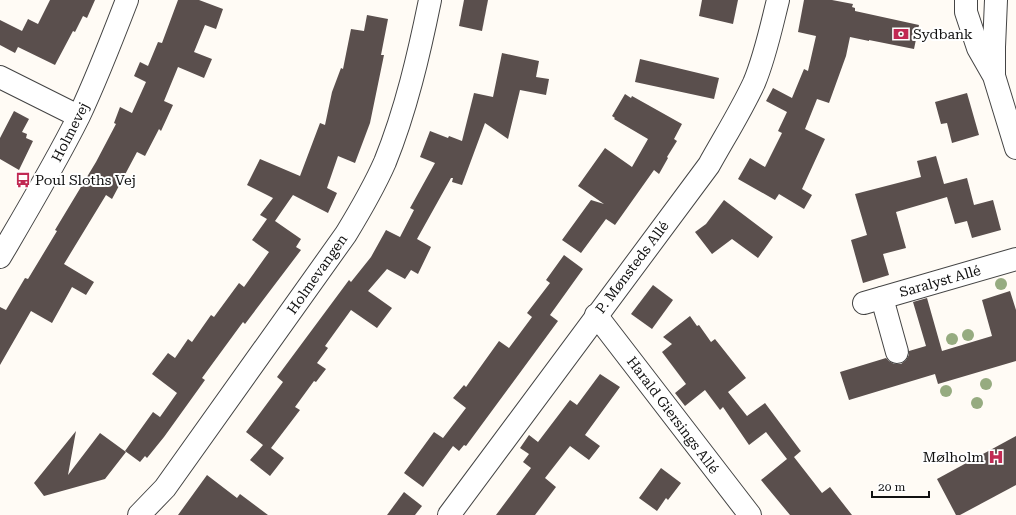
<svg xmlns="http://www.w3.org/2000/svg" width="1016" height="515" viewBox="0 0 1016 515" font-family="'Roboto Serif',serif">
	<rect width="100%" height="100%" fill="#fffbf5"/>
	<g fill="#5a4f4d">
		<path d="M50,0H95L87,18L83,16L75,32L73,31L55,65L18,47L15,53L0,45V20L22,31L28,19L38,24Z"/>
		<path d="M178,0H199L223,9L216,29L205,25L194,52L212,59L204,78L178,67L164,101L173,105L161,131L159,129L145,156L137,152L112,199L106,195L64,264L94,282L86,295L72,287L52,323L31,311L0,365V307L6,310L25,278L28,279L57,231L55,230L96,162L116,124L114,123L120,107L132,113L146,82L134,76L140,62L148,66L158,42L162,43Z"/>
		<path d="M464,0H488L482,31L459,26Z"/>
		<path d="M702,0H738L733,24L699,16Z"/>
		<path d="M804,0H832L853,4L852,7L855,8V11L919,25L914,49L869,40V41L850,37L846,56L829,103L817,99L805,129L825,139L802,189L812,195L804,209L779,194L775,200L738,179L750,158L765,167L782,133L778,131L787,112L766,101L773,88L792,98L804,69L808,71L816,36L798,32Z"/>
		<path d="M367,15L388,19L381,55H384L370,123L355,163L338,156L327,188L337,193L328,213L293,195L275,221L301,239L296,247L301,250L245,324L243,322L202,378L205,380L164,437L147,458L145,456L140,462L125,451L153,412L160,417L177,393L152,374L168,353L175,358L188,339L192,342L211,315L214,317L239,283L244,287L269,252L252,240L267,219L260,215L273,198L247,185L260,159L300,176L320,123L325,125L332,92L341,68L343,69L351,29L364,31Z"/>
		<path d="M502,53L539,61L536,77L549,79L546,95L520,90L508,139L485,123L462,185L452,182L454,174L453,178H451L417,239L431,247L418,274L411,270L405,279L387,269L368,291L392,308L377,328L351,310L325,346L328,348L317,363L326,369L316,382L314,381L295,407L300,410L271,448L284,458L270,476L250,460L263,445L246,432L283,382L277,377L349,280L351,282L371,257L386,230L400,237L414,210L410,208L435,163L420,157L430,131L448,138L449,136L462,141L474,93L493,97Z"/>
		<path d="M640,59L719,78L714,99L635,82Z"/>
		<path d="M967,93L979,135L952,143L947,123L941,124L935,102Z"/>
		<path d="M625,94L631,98L632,96L682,124L674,139L677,141L667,157L668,158L659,174L654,170L615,225L606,219L581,253L562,240L591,200L604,204L578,186L605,148L632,167L648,139L614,119L615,118L612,116Z"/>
		<path d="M14,111L29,119L22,132L27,134L26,138L33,141L19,170L0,159V138Z"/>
		<path d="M936,156L944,184L967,178L974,205L993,200L1001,230L972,238L967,221L955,224L947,197L896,212L906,248L883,254L889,275L863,283L851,240L867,235L855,194L921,177L917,161Z"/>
		<path d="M724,200L773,237L758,258L732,239L712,254L695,232L706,224Z"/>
		<path d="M564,255L583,269L550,315L558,321L466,446L464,445L459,451L453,446L423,487L404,473L434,432L443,438L466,408L453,398L464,385L466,387L499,341L509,348L532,317L527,313L550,283L546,280Z"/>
		<path d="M653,285L673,300L652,329L631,314Z"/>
		<path d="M1010,291L1016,310V361L938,384L935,374L849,400L840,372L886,358L889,361L894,364H901L906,360L909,355V351L926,346L913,302L927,298L942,351L992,336L982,300Z"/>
		<path d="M690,316L697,326L699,325L711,342L715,339L746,378L728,392L747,416L765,403L800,450L801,451L794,457L822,493L830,487L852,515H790L761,480L787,459L766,432L749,445L723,407L720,410L705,390L685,406L675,393L686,384L662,352L672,344L663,337Z"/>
		<path d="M600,374L620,387L585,435L600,446L589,460L570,446L545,478L556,487L535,515H496L531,468L523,462L529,454L520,448L529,435L538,442L570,400L577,405Z"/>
		<path d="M76,431L68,475L100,433L126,452L105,479L44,496L34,483Z"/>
		<path d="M1016,436V485L960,515H956L937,479Z"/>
		<path d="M661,468L681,483L668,500L666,498L657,511L639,498Z"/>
		<path d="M207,475L237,498L240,494L268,515H178Z"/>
		<path d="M404,492L422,506L415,515H387Z"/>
	</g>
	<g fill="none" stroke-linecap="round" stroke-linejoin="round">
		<defs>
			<g id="minor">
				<path d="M966,0V12L978,48L994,76L1016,148"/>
				<path d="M994,74V47L996,0"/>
				<path d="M0,77L78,116"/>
				<path d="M0,257C27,211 55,164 79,116C97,78 112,39 127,0"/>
				<path d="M882,298L897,352"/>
				<path d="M864,303L1016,259"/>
				<path d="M596,315L750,515"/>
				<path d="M139,515L165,488L346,234C360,211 374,187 385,162C406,110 419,54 430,0"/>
				<path d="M449,515L709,165C724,138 741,111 754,83C765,57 771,28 778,0"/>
			</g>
		</defs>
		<use href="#minor" stroke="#444" stroke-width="24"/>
		<use href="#minor" stroke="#fff" stroke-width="22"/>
	</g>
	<g fill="#96ab80">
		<circle cx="1001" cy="284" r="6"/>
		<circle cx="968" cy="335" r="6"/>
		<circle cx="952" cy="339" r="6"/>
		<circle cx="986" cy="384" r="6"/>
		<circle cx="946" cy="391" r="6"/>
		<circle cx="977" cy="403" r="6"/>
	</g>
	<defs>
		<symbol id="bank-bare" viewBox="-9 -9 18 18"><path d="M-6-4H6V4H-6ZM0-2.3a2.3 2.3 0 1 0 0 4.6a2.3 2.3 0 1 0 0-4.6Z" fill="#c12953" stroke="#fff" stroke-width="2.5" paint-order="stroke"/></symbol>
		<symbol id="bus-bare" viewBox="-9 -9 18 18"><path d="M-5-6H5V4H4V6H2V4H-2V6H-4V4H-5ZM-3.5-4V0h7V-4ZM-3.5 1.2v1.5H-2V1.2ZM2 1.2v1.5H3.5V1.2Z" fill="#c12953" stroke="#fff" stroke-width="2.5" paint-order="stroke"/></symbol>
		<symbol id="hospital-bare" viewBox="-9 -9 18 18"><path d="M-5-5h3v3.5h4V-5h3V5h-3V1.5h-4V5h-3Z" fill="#c12953" stroke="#fff" stroke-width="2.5" paint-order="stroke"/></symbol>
	</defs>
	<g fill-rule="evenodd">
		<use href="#bank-bare" x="890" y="23" width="22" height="22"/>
		<use href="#bus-bare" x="12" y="169" width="22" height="22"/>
		<use href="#hospital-bare" x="985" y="446" width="22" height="22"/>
	</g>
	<g text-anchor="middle" stroke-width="4" stroke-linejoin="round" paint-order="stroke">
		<g font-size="14" fill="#111" stroke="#fff" text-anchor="start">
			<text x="913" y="39">Sydbank</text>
			<text x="35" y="185">Poul Sloths Vej</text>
			<text x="984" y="462" text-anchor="end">Mølholm</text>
		</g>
		<g font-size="14" fill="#111" stroke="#fff">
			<text transform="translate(70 132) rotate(-63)" y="5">Holmevej</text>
			<text transform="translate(632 267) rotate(-53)" y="5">P. Mønsteds Allé</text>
			<text transform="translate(317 274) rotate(-55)" y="5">Holmevangen</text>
			<text transform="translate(940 281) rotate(-16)" y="5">Saralyst Allé</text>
			<text transform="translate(673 415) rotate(53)" y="5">Harald Giersings Allé</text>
		</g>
	</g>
	<path d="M872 491v6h57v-6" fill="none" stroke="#111111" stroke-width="2"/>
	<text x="878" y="491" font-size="12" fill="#111111" stroke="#ffffff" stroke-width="3" paint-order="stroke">20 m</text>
</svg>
